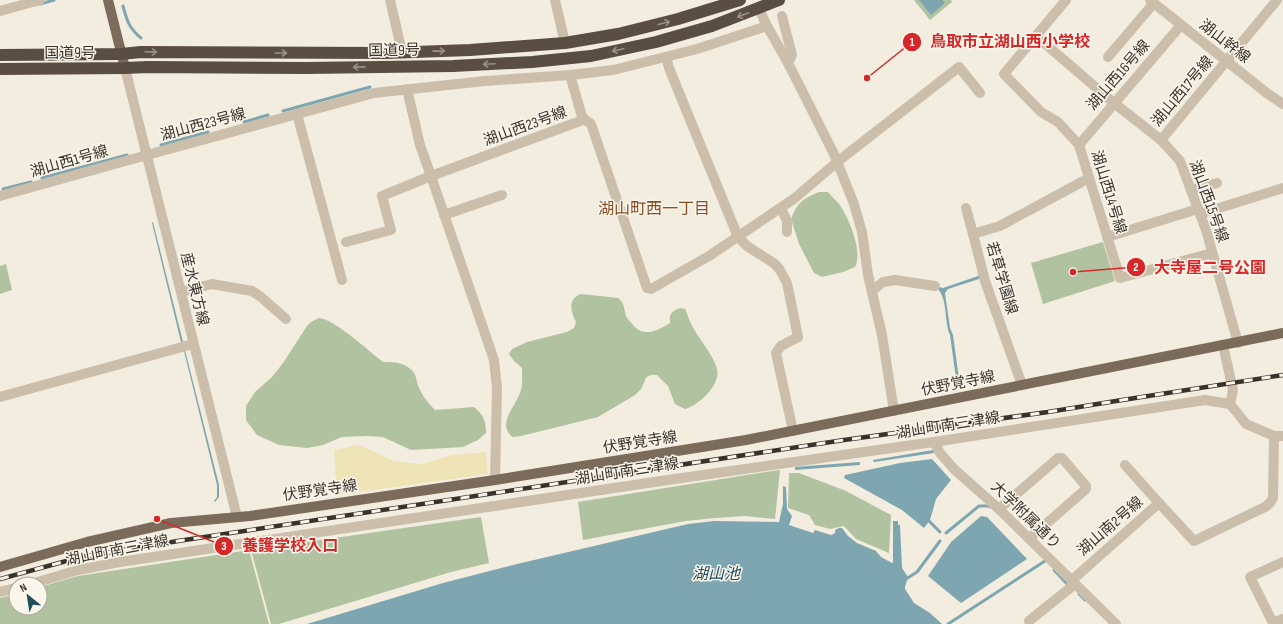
<svg xmlns="http://www.w3.org/2000/svg" width="1283" height="624" viewBox="0 0 1283 624" font-family="'Sofia Sans Condensed','Noto Sans JP',sans-serif">
	<rect width="100%" height="100%" fill="#f3eddf"/>
	<g fill="#b0c29f">
		<path d="M914,0H951L952,2L930,20Z"/>
		<path d="M819,192H828C831,196 836,200 839,204C849,218 863,251 855,267L843,272L822,277L814,273L799,244L791,219C798,202 802,199 819,192Z"/>
		<path d="M1103,242L1115,281L1043,304L1031,263Z"/>
		<path d="M6,264L12,290L0,294V266Z"/>
		<path d="M581,294L618,298C626,304 623,310 627,318C628,320 631,322 633,325C644,338 657,331 670,323C669,314 672,311 680,308L685,309C688,315 689,321 692,326C699,339 714,356 717,369C721,385 699,405 685,409L675,404L668,386L657,375H652L648,376L646,378L641,389L635,395L598,417L521,436L513,437C496,425 515,407 520,393C523,386 522,377 522,368L514,361L509,354L512,349L527,342L567,332L574,328L576,322C570,312 568,298 581,294Z"/>
		<path d="M319,318C333,318 370,352 383,362C395,362 406,362 414,373C417,378 417,385 420,390C424,398 429,404 435,410L474,407C484,415 486,422 486,433L478,440L463,447L411,450L383,437L367,436L342,437L323,445L307,448L279,445L257,435L246,420V406L255,392L272,377L283,363L307,326L311,322Z"/>
		<path d="M780,470L775,519L745,516L715,518L686,521L583,540L578,502L772,471Z"/>
		<path d="M789,473H799L846,491L891,515L889,553L856,539L844,526L830,529L815,525L809,515L788,508Z"/>
		<path d="M481,517L489,563L451,572L279,624H271L251,550Z"/>
		<path d="M249,550L269,624H0V598L16,594V608H40V587L78,576Z"/>
	</g>
	<path fill="#eee4b7" d="M359,445L394,461L422,464L452,455L486,452L488,474L337,495L334,450Z"/>
	<g fill="#7ea6b0">
		<path d="M919,0H942L945,3L931,15Z"/>
		<path d="M153,222L183,342H181L152,223Z"/>
		<path d="M981,275L982,278L948,289L945,293L950,328L953,335L960,386H957L950,335C944,321 948,301 938,289L939,287L943,288Z"/>
		<path d="M185,350L219,485V497L215,502L214,501L217,497V485L184,351Z"/>
		<path d="M933,450L934,453L874,462L873,460Z"/>
		<path d="M932,459L951,480L936,499L930,520L924,528L902,510L844,478L845,475L900,463Z"/>
		<path d="M860,462V465L795,470V467Z"/>
		<path d="M783,486L786,487L787,509L792,516L789,525L813,533L815,530L831,535L835,533V530L839,528H842L848,536L857,543L876,551L881,557L892,563L893,562V521H898V525H900L902,568L908,577L905,587V589L914,603L930,613L942,624H307L443,583L517,564L688,524L714,521L779,522L783,504Z"/>
		<path d="M981,516L987,517L1027,559L961,603L928,576L951,542Z"/>
	</g>
	<g fill="none" stroke-linecap="round" stroke-linejoin="round">
		<g stroke="#7ea6b0" stroke-width="3">
			<path d="M40,4L54,0"/>
			<path d="M123,6C127,21 129,28 141,38"/>
			<path d="M283,111L370,87"/>
			<path d="M244,122L268,115"/>
			<path d="M161,145L208,132"/>
			<path d="M42,178L127,155"/>
			<path d="M3,189L31,182"/>
			<path d="M927,519L940,532"/>
			<path d="M946,533L979,506H989L990,507"/>
			<path d="M1054,570L1069,586"/>
			<path d="M906,579L917,572L940,541"/>
			<path d="M1079,594L1085,600"/>
			<path d="M948,624L1045,561"/>
		</g>
		<g stroke="#cbbfab" stroke-width="10">
			<path d="M390,0L402,52"/>
			<path d="M555,0L565,43"/>
			<path d="M1066,0L1004,74L1041,112L1058,122L1079,145L1120,278L1212,253"/>
			<path d="M1150,0L1268,94L1283,104"/>
			<path d="M759,9L767,26L788,63L834,154L854,204L862,232L868,275L882,335L894,411"/>
			<path d="M0,11L40,0"/>
			<path d="M782,16L792,55L788,63"/>
			<path d="M1036,36L1114,103L1161,140L1180,161L1206,230L1238,343"/>
			<path d="M666,57L669,68L738,237L747,246L775,264L780,270L787,283L798,337L781,346L776,353L793,431"/>
			<path d="M1108,57L1154,3"/>
			<path d="M125,68L237,517"/>
			<path d="M570,75L613,70L697,49L767,26"/>
			<path d="M297,114L342,280"/>
			<path d="M582,117L591,124L647,288L651,289L709,256L795,198L837,162L959,67L980,93"/>
			<path d="M1161,140L1277,0"/>
			<path d="M1079,145L1181,25"/>
			<path d="M1191,190L1217,183"/>
			<path d="M0,196L147,155L374,93L485,81L570,75L583,120L431,176L420,145L407,89"/>
			<path d="M781,208L787,221V232"/>
			<path d="M966,208L973,234"/>
			<path d="M1200,214L1283,188"/>
			<path d="M444,215L502,195"/>
			<path d="M1107,237L1198,209"/>
			<path d="M346,242L391,230L382,196L431,176L494,360L497,388L495,480"/>
			<path d="M872,291L883,282L895,280L935,286"/>
			<path d="M181,292L212,284L252,291L261,297L286,319"/>
			<path d="M1223,345L1233,390L1230,404"/>
			<path d="M1022,385L985,281L973,234L1000,226L1089,178"/>
			<path d="M0,397L193,344"/>
			<path d="M1230,404L1246,424L1274,436H1283"/>
			<path d="M934,442L940,453L954,469L999,509L1116,624"/>
			<path d="M1125,465L1159,503"/>
			<path d="M999,509L1058,458H1062L1086,486V489L1030,538"/>
			<path d="M1283,562L1250,577L1273,623L1283,619"/>
			<path d="M1071,581L1159,503L1194,541L1265,507L1270,503L1273,498L1274,436"/>
			<path d="M31,584L78,570L120,562L661,481L934,442L1205,400L1230,404"/>
			<path d="M0,592L16,588"/>
			<path d="M1029,621L1075,584"/>
		</g>
		<g stroke="#7b6b5b" stroke-width="10">
			<path d="M108,0L125,68"/>
			<path d="M0,567L87,542L171,523L250,516L495,480L746,440L1283,333"/>
		</g>
		<g stroke="#5a4d41" stroke-width="12">
			<path d="M0,55L121,54L141,52L387,53L470,50L565,43L618,34L678,19L740,0"/>
			<path d="M0,69L125,68L147,67L306,68L453,66L532,62L591,56L656,42L712,26L779,0"/>
		</g>
		<defs>
			<path id="rail" d="M0,579L81,557L178,541L844,440L1048,412L1116,401L1283,375"/>
		</defs>
		<use href="#rail" stroke="#39322a" stroke-width="4.5"/>
		<use href="#rail" stroke="#faf6ec" stroke-width="3" stroke-dasharray="9" stroke-linecap="butt"/>
	</g>
	<defs><path id="oneway-shaft" d="M-6 0H5M1.5-3L5.5 0L1.5 3" fill="none" stroke-width="1.6" stroke-linecap="round" stroke-linejoin="round"/></defs>
	<g stroke="#9a9185">
		<use href="#oneway-shaft" transform="translate(743 15) rotate(159)"/>
		<use href="#oneway-shaft" transform="translate(664 23) rotate(-14)"/>
		<use href="#oneway-shaft" transform="translate(618 50) rotate(168)"/>
		<use href="#oneway-shaft" transform="translate(439 51) rotate(-1)"/>
		<use href="#oneway-shaft" transform="translate(151 52) rotate(2)"/>
		<use href="#oneway-shaft" transform="translate(281 53)"/>
		<use href="#oneway-shaft" transform="translate(489 64) rotate(177)"/>
		<use href="#oneway-shaft" transform="translate(359 67) rotate(179)"/>
	</g>
	<g text-anchor="middle" stroke-width="3" stroke-linejoin="round" paint-order="stroke">
		<g font-size="15" fill="#39322a" stroke="#faf6ec">
			<text transform="translate(1225 41) rotate(38)" y="5">湖山幹線</text>
			<text transform="translate(394 50) rotate(-1)" y="5">国道9号</text>
			<text x="70" y="58">国道9号</text>
			<text transform="translate(1118 75) rotate(-49)" y="5">湖山西16号線</text>
			<text transform="translate(1182 91) rotate(-50)" y="5">湖山西17号線</text>
			<text transform="translate(203 124) rotate(-15)" y="5">湖山西23号線</text>
			<text transform="translate(525 126) rotate(-20)" y="5">湖山西23号線</text>
			<text transform="translate(69 161) rotate(-16)" y="5">湖山西1号線</text>
			<text transform="translate(1109 192) rotate(73)" y="5">湖山西14号線</text>
			<text transform="translate(1209 201) rotate(70)" y="5">湖山西15号線</text>
			<text transform="translate(1002 278) rotate(73)" y="5">若草学園線</text>
			<text transform="translate(195 289) rotate(76)" y="5">産水東方線</text>
			<text transform="translate(958 383) rotate(-11)" y="5">伏野覚寺線</text>
			<text transform="translate(948 425) rotate(-9)" y="5">湖山町南三津線</text>
			<text transform="translate(640 442) rotate(-9)" y="5">伏野覚寺線</text>
			<text transform="translate(627 471) rotate(-9)" y="5">湖山町南三津線</text>
			<text transform="translate(320 490) rotate(-8)" y="5">伏野覚寺線</text>
			<text transform="translate(1026 515) rotate(44)" y="5">大学附属通り</text>
			<text transform="translate(1110 526) rotate(-41)" y="5">湖山南2号線</text>
			<text transform="translate(117 550) rotate(-11)" y="5">湖山町南三津線</text>
		</g>
		<g font-size="16" fill="#884d23" stroke="#faf6ec">
			<text x="654" y="214">湖山町西一丁目</text>
		</g>
		<g font-size="16" font-style="italic" fill="#1f4d5b" stroke="#faf6ec">
			<text x="716" y="579">湖山池</text>
		</g>
	</g>
	<path fill="none" stroke="#d62828" stroke-width="1.5" d="M867 78L912 42M1073 272L1136 267M157 519L224 546"/>
	<g fill="#d62828" stroke="#faf6ec" stroke-width="1.5">
		<circle cx="867" cy="78" r="4"/>
		<circle cx="1073" cy="272" r="4"/>
		<circle cx="157" cy="519" r="4"/>
		<circle cx="912" cy="42" r="10"/>
		<circle cx="1136" cy="267" r="10"/>
		<circle cx="224" cy="546" r="10"/>
	</g>
	<g font-size="12" text-anchor="middle" font-weight="bold" fill="#fff">
		<text x="912" y="46">1</text>
		<text x="1136" y="271">2</text>
		<text x="224" y="550">3</text>
	</g>
	<g font-size="16" text-anchor="middle" font-weight="bold" fill="#d62828" stroke="#faf6ec" stroke-width="3" stroke-linejoin="round" paint-order="stroke">
		<text x="1010" y="47">鳥取市立湖山西小学校</text>
		<text x="1210" y="273">大寺屋二号公園</text>
		<text x="290" y="551">養護学校入口</text>
	</g>
	<g transform="translate(28 596) rotate(330)"><circle r="19" fill="#faf6ec" stroke="#ada89e"/>
	<path d="M0-3L7 15L0 10L-7 15Z" fill="#1f4d5b"/>
	<text y="-6" font-size="11" font-weight="bold" text-anchor="middle" fill="#39322a">N</text>
	</g>
</svg>
